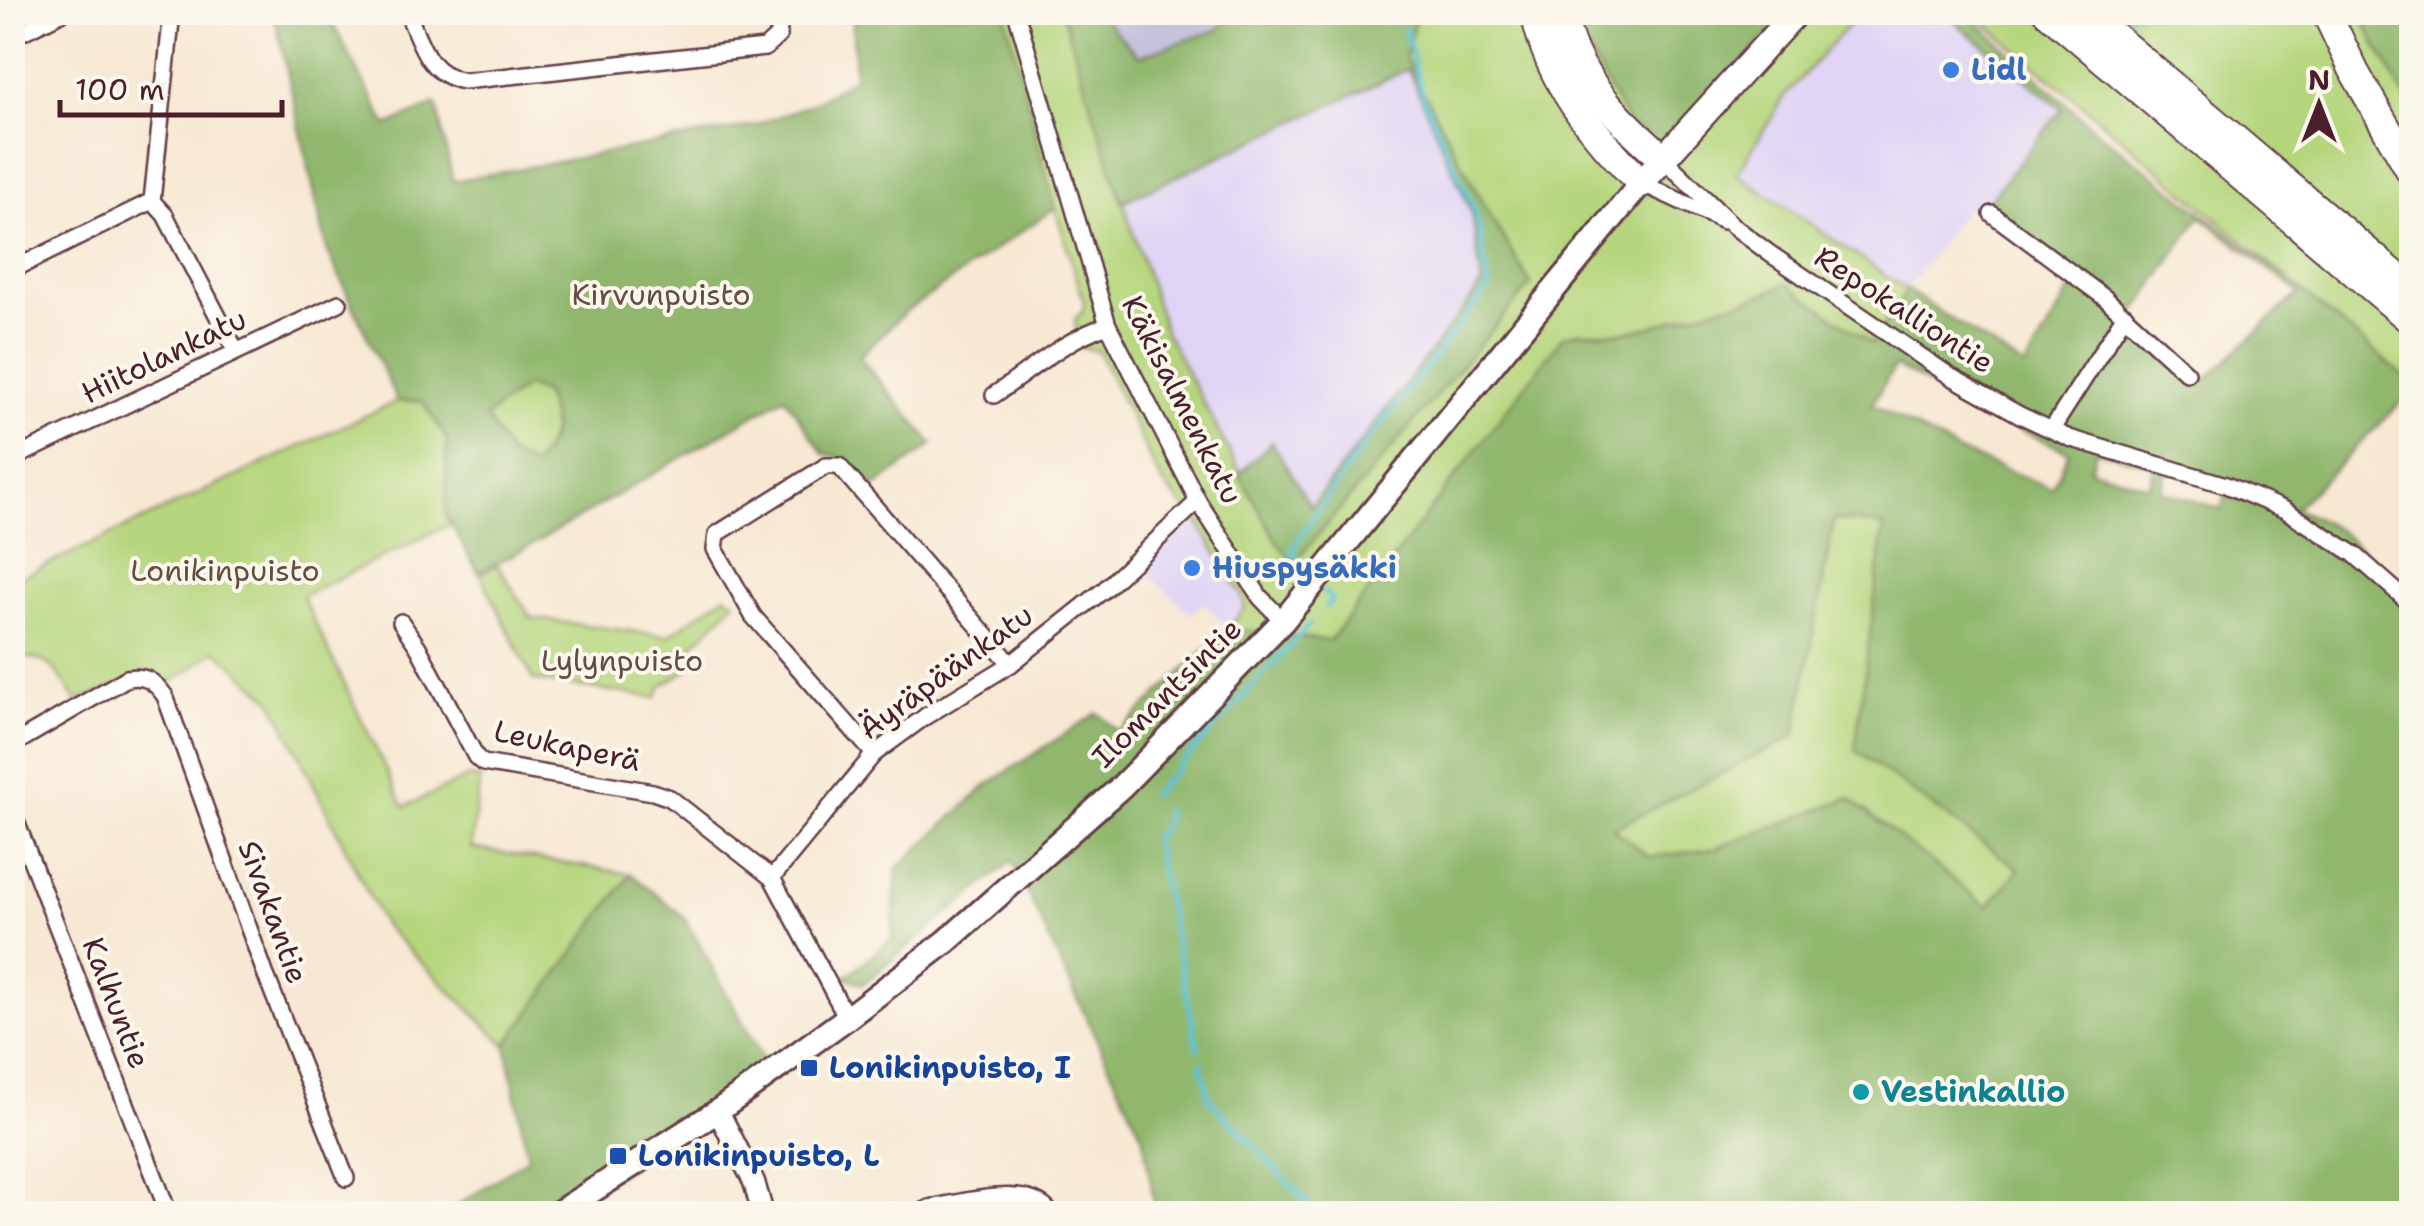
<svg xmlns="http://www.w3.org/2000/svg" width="2424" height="1226" viewBox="0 0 2424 1226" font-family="'Shantell Sans',sans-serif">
	<rect width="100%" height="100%" fill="#fbf7ec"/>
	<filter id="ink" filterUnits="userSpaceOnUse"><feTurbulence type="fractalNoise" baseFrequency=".01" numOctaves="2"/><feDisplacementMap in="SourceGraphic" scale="20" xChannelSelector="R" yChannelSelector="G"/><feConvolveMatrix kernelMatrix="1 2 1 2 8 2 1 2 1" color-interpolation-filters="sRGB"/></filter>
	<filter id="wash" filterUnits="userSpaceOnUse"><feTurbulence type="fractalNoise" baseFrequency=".0048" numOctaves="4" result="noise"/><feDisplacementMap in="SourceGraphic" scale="40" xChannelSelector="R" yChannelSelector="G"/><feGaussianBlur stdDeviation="2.25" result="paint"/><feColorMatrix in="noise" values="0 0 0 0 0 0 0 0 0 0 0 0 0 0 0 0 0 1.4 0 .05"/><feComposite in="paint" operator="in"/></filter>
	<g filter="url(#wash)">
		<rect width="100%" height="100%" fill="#f7e8d3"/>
		<g fill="#dfd4f5">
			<path d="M1859,13H1944L2062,109L1985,205L1966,208L1907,290L1736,174L1784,97Z"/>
			<path d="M1409,69L1472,214L1482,285L1310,507L1272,443L1239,474L1165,331L1122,202Z"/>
			<path d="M1189,524L1200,525L1208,532L1241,594L1245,608L1228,628L1203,602L1191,614L1140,567L1181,527Z"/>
		</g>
		<path fill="#c3c0db" d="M1099,13H1235L1218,30L1139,56Z"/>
		<g fill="#b6d67e" stroke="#807a54" stroke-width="2.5">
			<path d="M1005,13H1062L1165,331L1279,545L1531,284L1491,218L1404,57L1417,13H1559L1656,156L1268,635L1228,628L1245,608L1241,594L1200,525L1161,481L1098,351L1079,347L1075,319L1083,311L1084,302L1055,208Z"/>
			<path d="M1809,13H1859L1784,97L1737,174L1907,290L1872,344L1765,296L1689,315L1666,325L1621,332H1575L1329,641L1273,635L1518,339L1769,51Z"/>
			<path d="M1973,13H2359L2411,109V383Z"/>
			<path d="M526,386L544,393C557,427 556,437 533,466L509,455L486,417Z"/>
			<path d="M397,401H422L447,439L446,515L451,524L302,596L404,807L469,777L480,779L471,848L631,874L506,1045L384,926L272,700L216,650L167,686L150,674L76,701C58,672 50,654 13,658L12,581Z"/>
			<path d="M1834,519L1885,525L1855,750L2019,869L1987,907L1849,798L1715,849L1649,857L1612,829L1795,736Z"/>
			<path d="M498,565L531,618L668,636L726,595L735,602L679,660L690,668L662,686L656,698L533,680L480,573Z"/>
		</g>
		<g fill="#90b76d" stroke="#6d6b4c" stroke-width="2.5" fill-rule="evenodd">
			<path d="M274,13H327L387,126L436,104L453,181L757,125L816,102L855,77L852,13H1005L1055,208L905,312L859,357L933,444L875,487C859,471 847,456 824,454L785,397L530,546L478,572L446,515L447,439L422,401H397L327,249ZM526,386L544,393C557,427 556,438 533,466L509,455L486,417Z"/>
			<path d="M1062,13H1098L1139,56L1218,30L1235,13H1417L1405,57L1491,218L1531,284L1294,563L1279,545L1239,474L1272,442L1311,507L1482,285L1472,214L1408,69L1122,202Z"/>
			<path d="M1567,13H1787L1661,150L1628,123Z"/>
			<path d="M1944,13H1967L2094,129L2302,291L2411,382V393L2295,508L2339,530L2411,593V1213H1156L1143,1137L1012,861L863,984L845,977L892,939L897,869L987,785L1097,713L1119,732L1228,628L1330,641L1563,336C1583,329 1604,334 1624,332C1649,329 1669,321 1691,314C1725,304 1756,301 1786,283L1872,344L1907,290L2025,368L2079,275L1985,205L2062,109ZM2200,216L2299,293L2199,386L2128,324ZM1895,366L1975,410L2069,452L2052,488L1957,451L1872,404ZM2096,450L2155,466L2149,486L2090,469ZM2167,470L2228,489L2221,509L2161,491ZM1834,519L1884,526L1855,750L2019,869L1988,907L1849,798L1715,849L1649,857L1613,829L1795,736Z"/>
			<path d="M2359,13H2411V108L2410,106Z"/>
			<path d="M631,874L684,917L770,1071L562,1213L445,1214L528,1158L506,1045Z"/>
		</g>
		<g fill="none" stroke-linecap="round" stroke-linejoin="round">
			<g stroke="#59c3d4" stroke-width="5">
				<path d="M1403,12V14"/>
				<path d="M2117,28L2133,12"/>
				<path d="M1307,571L1291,551L1349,465L1489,287L1476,214L1423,97L1405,29"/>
				<path d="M1324,592L1332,601L1326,607"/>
				<path d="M1152,795L1309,625"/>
				<path d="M1165,810L1167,812L1161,831L1153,836L1198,1048"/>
				<path d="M1201,1063L1209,1099L1318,1214"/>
			</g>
		</g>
	</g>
	<g filter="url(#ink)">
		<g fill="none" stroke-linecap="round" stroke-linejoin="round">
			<defs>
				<g id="minor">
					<path d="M172,12L152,201L165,215L236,351"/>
					<path d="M407,12C421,43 427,75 464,81L765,48L779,35L778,12"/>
					<path d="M1016,12L1108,325L1198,501L1260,597L1283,621"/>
					<path d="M12,37L63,12"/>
					<path d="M1663,158L1732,225L1769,253L1950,376L2020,415L2069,438L2226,485L2285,510L2354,554L2412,605"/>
					<path d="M1641,183L1723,221"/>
					<path d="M1992,214L2105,298L2187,373"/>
					<path d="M12,270L152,201"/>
					<path d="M994,395C1033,369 1063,340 1108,325"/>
					<path d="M2052,429L2125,315"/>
					<path d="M12,459L339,303"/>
					<path d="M401,622L418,647L476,757L483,763L653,792L670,798L772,878"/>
					<path d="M12,745L127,678C146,675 154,681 165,696L265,973L346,1178"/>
					<path d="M874,754L753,616L715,549L717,534L826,466H839L1011,664"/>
					<path d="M12,811L169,1214"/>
					<path d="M847,1018L772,878L874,754L926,716L1011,664L1105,589L1198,501"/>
					<path d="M918,1214L929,1208C963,1203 1029,1182 1051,1214"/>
				</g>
				<path id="tertiary" d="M718,1111L754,1182L763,1214"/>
				<path id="secondary" d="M556,1214L718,1111L847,1018L947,941L1121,787L1283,621L1641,183"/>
				<path id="primary" d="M1641,183L1796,12"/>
				<g id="motorway">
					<path d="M1535,12C1549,83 1592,133 1641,183"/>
					<path d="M1562,12C1572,75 1617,118 1663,158"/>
					<path d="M2048,12L2412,321"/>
					<path d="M2085,12L2412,290"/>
					<path d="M2326,12L2355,73L2412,173"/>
				</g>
			</defs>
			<use href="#minor" stroke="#643d44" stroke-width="20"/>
			<use href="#tertiary" stroke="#643d44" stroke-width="25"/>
			<use href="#secondary" stroke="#643d44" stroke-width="28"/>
			<use href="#primary" stroke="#643d44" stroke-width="30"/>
			<use href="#motorway" stroke="#643d44" stroke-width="32"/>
			<use href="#minor" stroke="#fff" stroke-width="15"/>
			<use href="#tertiary" stroke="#fff" stroke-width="20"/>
			<use href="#secondary" stroke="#fff" stroke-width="22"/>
			<use href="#primary" stroke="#fff" stroke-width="25"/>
			<use href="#motorway" stroke="#fff" stroke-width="28"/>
		</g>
	</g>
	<g fill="#3f7fe0" stroke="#fbf7ec" stroke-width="4">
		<circle cx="1951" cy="70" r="10"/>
		<circle cx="1192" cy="568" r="10"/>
	</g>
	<g fill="#1a4fb4" stroke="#fbf7ec" stroke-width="4">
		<rect x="799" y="1058" width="20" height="20" rx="5"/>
		<rect x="608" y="1146" width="20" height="20" rx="5"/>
	</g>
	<circle fill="#0f9aa8" stroke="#fbf7ec" stroke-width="4" cx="1861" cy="1092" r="10"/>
	<g text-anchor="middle" stroke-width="8" stroke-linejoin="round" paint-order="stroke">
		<g font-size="30" font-weight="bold" fill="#366cbe" stroke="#fbf7ec" text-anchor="start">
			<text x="1971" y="80">Lidl</text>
			<text x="1212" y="578">Hiuspysäkki</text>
		</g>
		<g font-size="30" fill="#654d40" stroke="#fbf7ec">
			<text x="661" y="305">Kirvunpuisto</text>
			<text x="225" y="581">Lonikinpuisto</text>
			<text x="622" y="671">Lylynpuisto</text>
		</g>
		<g font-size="30" fill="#4a1f2b" stroke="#fbf7ec">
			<text transform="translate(1904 310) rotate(33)" y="10">Repokalliontie</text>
			<text transform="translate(164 356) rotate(-26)" y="10">Hiitolankatu</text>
			<text transform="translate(1182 400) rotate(63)" y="10">Käkisalmenkatu</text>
			<text transform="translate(946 672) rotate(-36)" y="10">Äyräpäänkatu</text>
			<text transform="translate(1167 693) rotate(-45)" y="10">Ilomantsintie</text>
			<text transform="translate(567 746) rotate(12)" y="10">Leukaperä</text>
			<text transform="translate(273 912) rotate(70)" y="10">Sivakantie</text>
			<text transform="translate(116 1003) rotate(69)" y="10">Kalhuntie</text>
		</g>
		<g font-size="30" font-weight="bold" fill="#164399" stroke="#fbf7ec" text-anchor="start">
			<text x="829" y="1078">Lonikinpuisto, I</text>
			<text x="638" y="1166">Lonikinpuisto, L</text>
		</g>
		<g font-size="30" font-weight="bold" fill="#0d838f" stroke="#fbf7ec" text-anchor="start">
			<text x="1881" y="1102">Vestinkallio</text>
		</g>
	</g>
	<rect width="2424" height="1226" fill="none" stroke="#fbf7ec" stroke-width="50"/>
	<g transform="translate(2319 105)" stroke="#fbf7ec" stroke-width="8" paint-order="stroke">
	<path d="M0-8L18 38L0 25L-18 38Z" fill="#4a1f2b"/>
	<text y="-15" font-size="28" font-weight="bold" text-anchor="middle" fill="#4a1f2b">N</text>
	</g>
	<path d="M60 100v15h222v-15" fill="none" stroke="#4a1f2b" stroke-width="5"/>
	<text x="75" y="100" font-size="30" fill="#4a1f2b" stroke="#fbf7ec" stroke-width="8" paint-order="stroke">100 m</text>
</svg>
